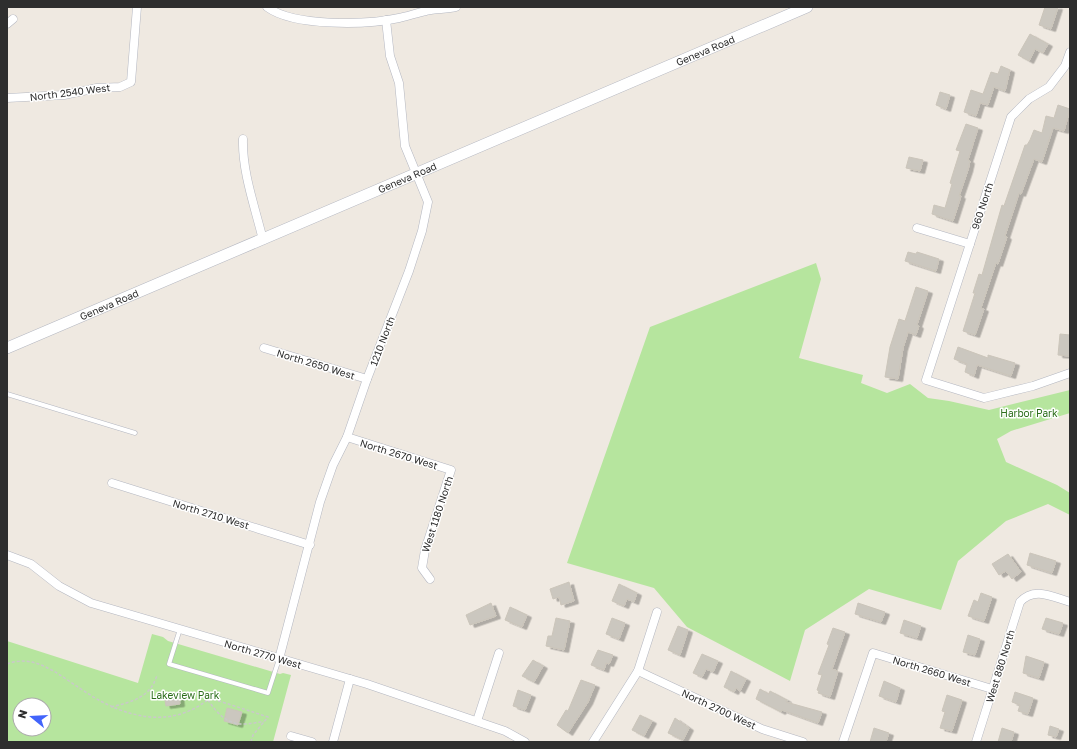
<svg xmlns="http://www.w3.org/2000/svg" width="1077" height="749" viewBox="0 0 1077 749" font-family="'Golos Text',sans-serif">
	<defs>
		<filter id="shadow"><feDropShadow dx="4.5" dy="2.5" stdDeviation="0" flood-color="#0004"/></filter>
	</defs>
	<rect width="100%" height="100%" fill="#efe9e1"/>
	<g fill="#b6e59e" fill-rule="evenodd">
		<path d="M816,263L821,279L799,358L863,375L861,383L887,393L910,384L928,398L949,401L989,410L1070,390V413L1011,431L997,439L1006,462L1057,485L1070,493V515L1048,504L1006,521L958,561L941,610L869,589L805,630L790,681L687,627L654,588L567,563L650,327Z"/>
		<path d="M152,634L163,637L168,641L280,674L283,673L291,675L273,742H7V641L138,683ZM20,705H44V729H20Z"/>
	</g>
	<g fill="#cbc7bf" stroke="#cbc5ba" filter="url(#shadow)">
		<path d="M1045,7H1058L1051,29L1039,25Z"/>
		<path d="M1030,34L1048,44L1043,53L1035,49L1029,61L1018,55Z"/>
		<path d="M1001,66L1010,70L1005,91L994,87L988,105L980,103L976,116L964,112L971,90L983,94L991,72L998,74Z"/>
		<path d="M940,92L950,95L946,109L936,105Z"/>
		<path d="M1058,105L1070,109L1064,131L1053,128L1042,162L1034,159L1021,194L1019,193L1005,236L1007,237L998,264L996,263L981,308L984,309L975,335L963,331L975,293H973L979,274L982,275L1002,205L1004,206L1025,145H1027L1030,140L1034,130L1042,133L1046,116L1054,118Z"/>
		<path d="M966,124L978,128L968,160L970,161L968,170L959,196H961L953,221L932,214L934,205L945,208L952,184L950,183L960,151L956,150Z"/>
		<path d="M909,157L923,160L920,171L906,168Z"/>
		<path d="M908,252L916,254L917,252L939,259L936,271L905,261Z"/>
		<path d="M916,287L928,291L917,325L919,326L916,335L908,332L903,348L898,379L885,377L890,347L899,319L905,321Z"/>
		<path d="M1060,334L1070,335V356L1058,355Z"/>
		<path d="M958,347L988,358V355L1015,363L1011,376L977,365L974,376L965,372L967,364L954,359Z"/>
		<path d="M1030,553L1056,561L1052,573L1027,565Z"/>
		<path d="M1008,554L1021,572L1012,579L1006,571L999,575L992,564Z"/>
		<path d="M569,582L574,601L561,605L559,597L553,599L550,589Z"/>
		<path d="M619,584L637,593L634,602L627,599L624,606L612,601Z"/>
		<path d="M981,593L992,597L984,621L968,616L974,600L978,602Z"/>
		<path d="M491,603L496,616L470,625L466,615Z"/>
		<path d="M858,603L885,612L881,622L855,614Z"/>
		<path d="M510,607L527,615L522,627L505,620Z"/>
		<path d="M556,618L570,621L564,650L546,646L548,636H552Z"/>
		<path d="M612,618L625,623L619,639L606,634Z"/>
		<path d="M1046,618L1063,623L1059,634L1042,629Z"/>
		<path d="M904,620L921,626L917,638L900,633Z"/>
		<path d="M678,626L688,630L680,655L668,650Z"/>
		<path d="M833,628L845,632L832,669L838,671L830,697L818,693L819,691L817,690L822,675L818,674L829,645L827,644Z"/>
		<path d="M968,635L980,639L975,655L963,652Z"/>
		<path d="M598,650L613,655L609,664L606,663L604,670L591,665Z"/>
		<path d="M702,654L718,661L713,672L706,669L702,677L693,673Z"/>
		<path d="M1026,656L1044,662L1039,678L1023,673Z"/>
		<path d="M533,660L543,666L534,682L522,676Z"/>
		<path d="M731,671L746,679L740,691L736,688L734,692L724,687Z"/>
		<path d="M581,680L595,685L588,702L568,733L557,725L566,710L568,711Z"/>
		<path d="M884,681L900,688L896,702L879,696Z"/>
		<path d="M760,689L769,694L770,691L787,700L786,702L822,712L818,723L782,710L781,712L756,699Z"/>
		<path d="M518,690L531,695L525,710L513,706Z"/>
		<path d="M1015,692L1033,698L1028,714L1018,711L1020,705L1012,702Z"/>
		<path d="M179,693L180,704L166,706L164,695Z"/>
		<path d="M947,695L962,700L952,731L940,728L945,712L942,711Z"/>
		<path d="M227,708L242,712L238,725L224,721Z"/>
		<path d="M640,715L652,721L644,736L632,730Z"/>
		<path d="M675,718L689,728L683,740L668,733Z"/>
		<path d="M1050,726L1059,729L1056,737L1048,735Z"/>
		<path d="M874,728L889,733L886,742H870Z"/>
		<path d="M1002,728L1014,732L1011,742H998Z"/>
	</g>
	<g fill="none" stroke-linecap="round" stroke-linejoin="round">
		<defs>
			<g id="service">
				<path d="M7,394L135,433"/>
				<path d="M180,629L169,664L268,693L279,659"/>
			</g>
			<g id="minor">
				<path d="M267,7C294,27 367,25 399,18C408,16 417,13 426,11C436,8 446,10 456,7"/>
				<path d="M7,24L13,19"/>
				<path d="M1070,52L1065,66L1049,87L1029,99L1011,117L926,380L984,398L1033,386L1070,373"/>
				<path d="M7,98L64,95L97,88L120,87L131,82L137,7"/>
				<path d="M243,139C242,172 255,207 263,240"/>
				<path d="M917,228L970,244"/>
				<path d="M264,348L367,379"/>
				<path d="M347,437L451,470L425,550L422,568L430,579"/>
				<path d="M112,483L310,545"/>
				<path d="M7,555L31,564L59,586L91,603L367,684L505,731L525,742"/>
				<path d="M279,659L320,502L333,465L347,437L367,379L409,271L422,231L428,202L405,146L399,83L390,56L386,20"/>
				<path d="M638,671L762,729L803,742"/>
				<path d="M477,721L499,653"/>
				<path d="M291,736L312,742"/>
				<path d="M333,742L350,679"/>
				<path d="M593,742L638,671L657,612"/>
				<path d="M843,742L873,653L992,689"/>
				<path d="M976,742L1020,602C1034,586 1053,597 1070,602"/>
			</g>
			<g id="secondary">
				<path id="s1" d="M7,348L807,7"/>
			</g>
		</defs>
		<use href="#service" stroke="#b4b7c1" stroke-width="5"/>
		<use href="#minor" stroke="#b4b7c1" stroke-width="9"/>
		<use href="#secondary" stroke="#b4b7c1" stroke-width="12"/>
		<g stroke="#c9c9c9" stroke-width="1.5" stroke-dasharray="3 2" stroke-linecap="butt">
			<path d="M7,664C36,653 60,676 84,691C123,717 170,731 210,698L268,717L253,735L251,742"/>
			<path d="M208,700C216,712 227,725 244,724C251,724 256,722 264,722"/>
			<path d="M111,707C132,702 151,697 157,675"/>
		</g>
		<use href="#service" stroke="#fff" stroke-width="4"/>
		<use href="#minor" stroke="#fff" stroke-width="8"/>
		<use href="#secondary" stroke="#fff" stroke-width="11"/>
	</g>
	<g text-anchor="middle" stroke-width="3" stroke-linejoin="round" paint-order="stroke">
		<g font-size="10" fill="#2e2e2e" stroke="#fff">
			<text dy="4" stroke="none"><textPath href="#s1" startOffset="759">Geneva Road</textPath></text>
			<text transform="translate(70 92) rotate(-7)" y="4">North 2540 West</text>
			<text dy="4" stroke="none"><textPath href="#s1" startOffset="435">Geneva Road</textPath></text>
			<text transform="translate(982 206) rotate(-72)" y="4">960 North</text>
			<text dy="4" stroke="none"><textPath href="#s1" startOffset="111">Geneva Road</textPath></text>
			<text transform="translate(382 341) rotate(-69)" y="4">1210 North</text>
			<text transform="translate(316 364) rotate(17)" y="4">North 2650 West</text>
			<text transform="translate(399 454) rotate(17)" y="4">North 2670 West</text>
			<text transform="translate(211 514) rotate(17)" y="4">North 2710 West</text>
			<text transform="translate(437 514) rotate(-72)" y="4">West 1180 North</text>
			<text transform="translate(263 654) rotate(16)" y="4">North 2770 West</text>
			<text transform="translate(1000 666) rotate(-73)" y="4">West 880 North</text>
			<text transform="translate(932 671) rotate(17)" y="4">North 2660 West</text>
			<text transform="translate(719 709) rotate(25)" y="4">North 2700 West</text>
		</g>
		<g font-size="10" fill="#2c6e1b" stroke="#fff">
			<text x="1029" y="417">Harbor Park</text>
			<text x="185" y="699">Lakeview Park</text>
		</g>
	</g>
	<rect width="1077" height="749" fill="none" stroke="#2e2e2e" stroke-width="16"/>
	<g transform="translate(32 717) rotate(288)"><circle r="19" fill="#ffffff" stroke="#ababab"/>
	<path d="M0-3L7 15L0 10L-7 15Z" fill="#4264fb"/>
	<text y="-6" font-size="11" font-weight="bold" text-anchor="middle" fill="#2e2e2e">N</text>
	</g>
</svg>
